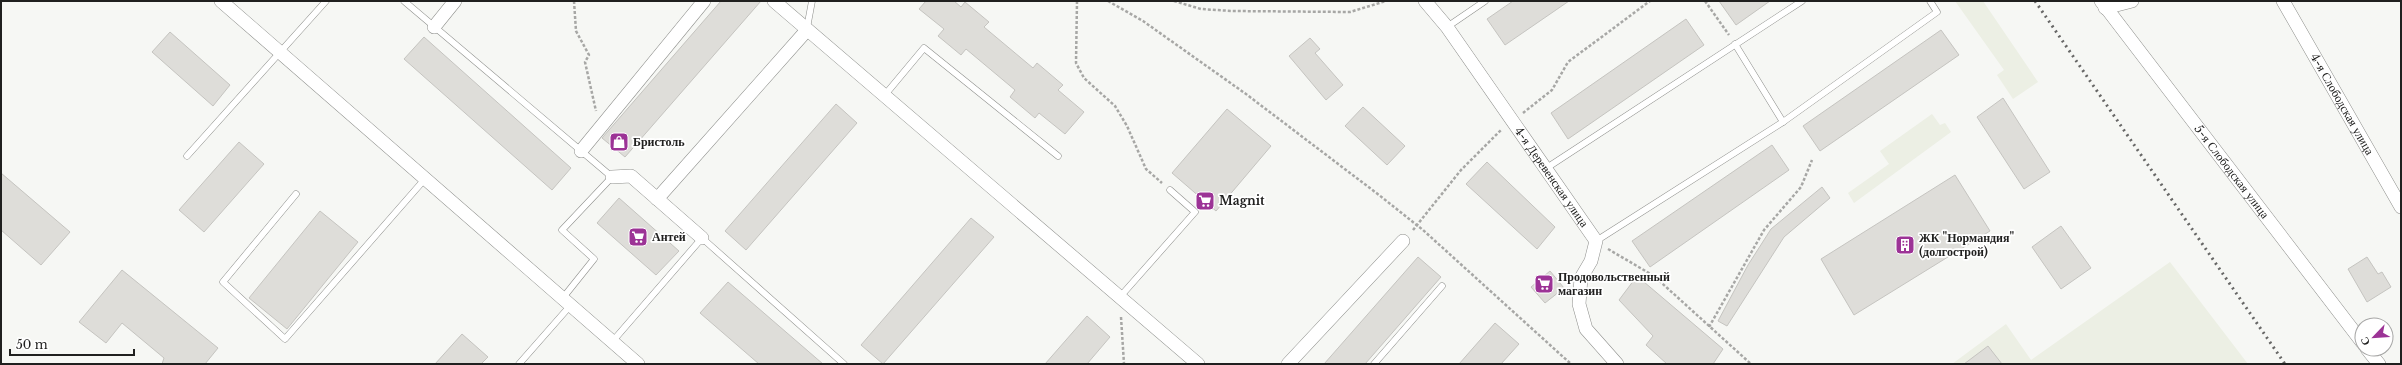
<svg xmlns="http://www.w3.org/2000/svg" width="2402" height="365" viewBox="0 0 2402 365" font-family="'Libre Baskerville',serif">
	<rect width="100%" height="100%" fill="#f6f7f4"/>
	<g fill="#ecefe4">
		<path d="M1955,1H1983L2038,82L2013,99L1997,75L2004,70Z"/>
		<path d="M1932,114L1940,125L1945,123L1951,132L1854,203L1848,193L1889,164L1880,151Z"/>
		<path d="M2170,262L2248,364H1952L2006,324L2031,360Z"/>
	</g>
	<g fill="#deddd9" stroke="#c5c4c0">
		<path d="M721,1H761L625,157L602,138Z"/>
		<path d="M926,1H954L961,7L965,2L989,22L984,27L1033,68L1037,63L1063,85L1058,90L1084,112L1065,134L1039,113L1035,118L1010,97L1015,90L966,49L961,55L938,36L944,29L919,9Z"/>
		<path d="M1513,1H1569L1505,45L1487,19Z"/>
		<path d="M1719,1H1770L1736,25Z"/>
		<path d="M1686,19L1704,45L1568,139L1551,113Z"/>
		<path d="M1941,30L1959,55L1820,151L1803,126Z"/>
		<path d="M170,32L230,85L213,106L152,52Z"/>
		<path d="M424,37L571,168L552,190L404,59Z"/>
		<path d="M1310,38L1320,49L1315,53L1343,85L1326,100L1289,56Z"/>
		<path d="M2003,98L2050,172L2024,189L1977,117Z"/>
		<path d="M836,104L857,123L746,250L725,231Z"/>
		<path d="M1363,107L1405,146L1387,165L1345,126Z"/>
		<path d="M1227,109L1271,146L1216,211L1172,173Z"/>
		<path d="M239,142L264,164L204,232L179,210Z"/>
		<path d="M1772,145L1789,170L1650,267L1632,241Z"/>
		<path d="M1487,162L1555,227L1537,249L1466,184Z"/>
		<path d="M1,173L70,232L41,265L1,230Z"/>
		<path d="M1955,175L1990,231L1854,315L1821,259Z"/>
		<path d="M1822,187L1830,198L1784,237L1727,326L1718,321L1748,265L1771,229Z"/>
		<path d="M619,198L679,251L656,275L597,223Z"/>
		<path d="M320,211L358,242L287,329L249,298Z"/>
		<path d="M971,218L994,237L883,364L861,345Z"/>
		<path d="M2061,226L2091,268L2061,289L2032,247Z"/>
		<path d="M1418,257L1441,277L1365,364H1324Z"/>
		<path d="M2367,257L2378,274L2382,272L2391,287L2367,302L2348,269Z"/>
		<path d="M122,270L218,348L205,364H162L164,358L122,323L106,343L79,322Z"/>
		<path d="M1550,271L1564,288L1545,303L1531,287Z"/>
		<path d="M1637,276L1723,349L1713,364H1667L1646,345L1653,336L1619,300Z"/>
		<path d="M728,282L823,364H759L700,313Z"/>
		<path d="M1087,316L1110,337L1087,364H1045Z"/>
		<path d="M1495,323L1519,344L1501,364H1459Z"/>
		<path d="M462,334L488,357L481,364H435Z"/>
		<path d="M1988,346L2002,364H1964Z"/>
	</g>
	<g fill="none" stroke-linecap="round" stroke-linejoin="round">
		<defs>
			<g id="service">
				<path d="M404,1L612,177L562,230L594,259L562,299"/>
				<path d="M1447,27L1485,1"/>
				<path d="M807,28L812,1"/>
				<path d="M1735,44L1783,122"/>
				<path d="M884,96L924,48L1058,156"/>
				<path d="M187,156L326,1"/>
				<path d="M1545,169L1802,1"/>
				<path d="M296,194L223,282L285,339L424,180"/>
				<path d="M1596,241L1783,122L1937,12L1930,1"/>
				<path d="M1119,298L1195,212L1170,190"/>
				<path d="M612,342L702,238L844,364"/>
				<path d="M519,364L570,306"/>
				<path d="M1374,364L1442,286"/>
			</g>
			<g id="minor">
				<path d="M221,1L638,364"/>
				<path d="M774,1L1198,364"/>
				<path id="s1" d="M1425,1L1447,27L1596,241L1591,261L1581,278L1579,304L1586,329L1617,364"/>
				<path id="s2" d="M2101,1L2362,342"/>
				<path id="s3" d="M2283,1L2401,207"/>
				<path d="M2105,8L2132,1"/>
				<path d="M434,27L455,1"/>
				<path d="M581,151L704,1"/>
				<path d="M612,177L631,176L702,238"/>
				<path d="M657,199L807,30"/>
				<path d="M2367,349L2379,364"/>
				<path d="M1288,364L1403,241"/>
			</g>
		</defs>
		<use href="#service" stroke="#8e8f8c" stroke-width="7"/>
		<use href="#minor" stroke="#8e8f8c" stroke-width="14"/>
		<g stroke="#a7a7a5" stroke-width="2.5" stroke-dasharray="3 2" stroke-linecap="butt">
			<path d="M574,1L576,31L589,55L585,62L596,111"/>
			<path d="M1077,1L1076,63L1084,78L1115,106L1127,126L1146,169L1162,183"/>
			<path d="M1108,1L1143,21L1246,94L1379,195L1423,230L1571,364"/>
			<path d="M1174,1L1201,9L1232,11L1350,12L1386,1"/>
			<path d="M1705,1L1729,35"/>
			<path d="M1523,113L1552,90L1568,62L1650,1"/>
			<path d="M1413,230L1461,170L1502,129"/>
			<path d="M1608,249L1654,276L1751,364"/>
			<path d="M1121,317L1124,364"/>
			<path d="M1709,327L1764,230L1801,187L1812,160"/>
		</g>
		<use href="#service" stroke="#fff" stroke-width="6"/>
		<use href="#minor" stroke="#fff" stroke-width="13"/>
		<path stroke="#676766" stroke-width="3" stroke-dasharray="2 4" stroke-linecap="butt" d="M2035,1L2285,364"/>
	</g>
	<defs>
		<symbol id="shop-square" viewBox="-11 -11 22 22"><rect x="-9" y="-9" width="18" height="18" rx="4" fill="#9c3396" stroke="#fff"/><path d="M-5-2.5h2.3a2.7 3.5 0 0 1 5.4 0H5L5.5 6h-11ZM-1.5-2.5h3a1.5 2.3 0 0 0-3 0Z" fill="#fff"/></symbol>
		<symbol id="supermarket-square" viewBox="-11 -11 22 22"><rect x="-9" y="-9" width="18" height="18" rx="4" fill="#9c3396" stroke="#fff"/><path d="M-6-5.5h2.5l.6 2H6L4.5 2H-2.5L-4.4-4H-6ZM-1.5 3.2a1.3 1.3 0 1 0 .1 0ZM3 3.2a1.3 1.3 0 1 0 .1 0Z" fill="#fff"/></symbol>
		<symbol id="building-square" viewBox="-11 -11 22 22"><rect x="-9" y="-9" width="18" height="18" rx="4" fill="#9c3396" stroke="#fff"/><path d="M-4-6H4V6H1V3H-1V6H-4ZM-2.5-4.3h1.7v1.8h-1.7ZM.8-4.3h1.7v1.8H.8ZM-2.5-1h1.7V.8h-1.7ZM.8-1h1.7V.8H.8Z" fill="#fff"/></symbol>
	</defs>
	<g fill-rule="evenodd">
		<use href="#shop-square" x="608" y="131" width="22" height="22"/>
		<use href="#supermarket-square" x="1194" y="190" width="22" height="22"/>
		<use href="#supermarket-square" x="627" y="226" width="22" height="22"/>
		<use href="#building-square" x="1894" y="234" width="22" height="22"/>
		<use href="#supermarket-square" x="1533" y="273" width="22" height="22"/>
	</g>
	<g text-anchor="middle" stroke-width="3.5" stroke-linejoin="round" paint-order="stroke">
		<g font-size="12" fill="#20201f" stroke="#fff">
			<text dy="4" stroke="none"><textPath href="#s3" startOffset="119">4-я Слободская улица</textPath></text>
			<text dy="4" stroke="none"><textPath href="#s2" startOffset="215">5-я Слободская улица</textPath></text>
			<text dy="4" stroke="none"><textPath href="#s1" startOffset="217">4-я Деревенская улица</textPath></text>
		</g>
		<g font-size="12" font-weight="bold" fill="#20201f" stroke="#fff" text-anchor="start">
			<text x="633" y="146">Бристоль</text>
			<text x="1219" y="205">Magnit</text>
			<text x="652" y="241">Антей</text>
			<text x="1919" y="242">ЖК "Нормандия"<tspan x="1919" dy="14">(долгострой)</tspan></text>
			<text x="1558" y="281">Продовольственный<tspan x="1558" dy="14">магазин</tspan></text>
		</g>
	</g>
	<rect width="2402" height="365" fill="none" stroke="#20201f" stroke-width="4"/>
	<g transform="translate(2374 337) rotate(245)"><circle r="19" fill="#ffffff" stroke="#a6a6a5"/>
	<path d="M0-3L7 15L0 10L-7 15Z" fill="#9c3396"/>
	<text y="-6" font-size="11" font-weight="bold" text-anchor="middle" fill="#20201f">С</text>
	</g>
	<path d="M10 349v6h124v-6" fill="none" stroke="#20201f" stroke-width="2"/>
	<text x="16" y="349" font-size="12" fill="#20201f" stroke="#ffffff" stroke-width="3" paint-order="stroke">50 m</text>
</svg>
